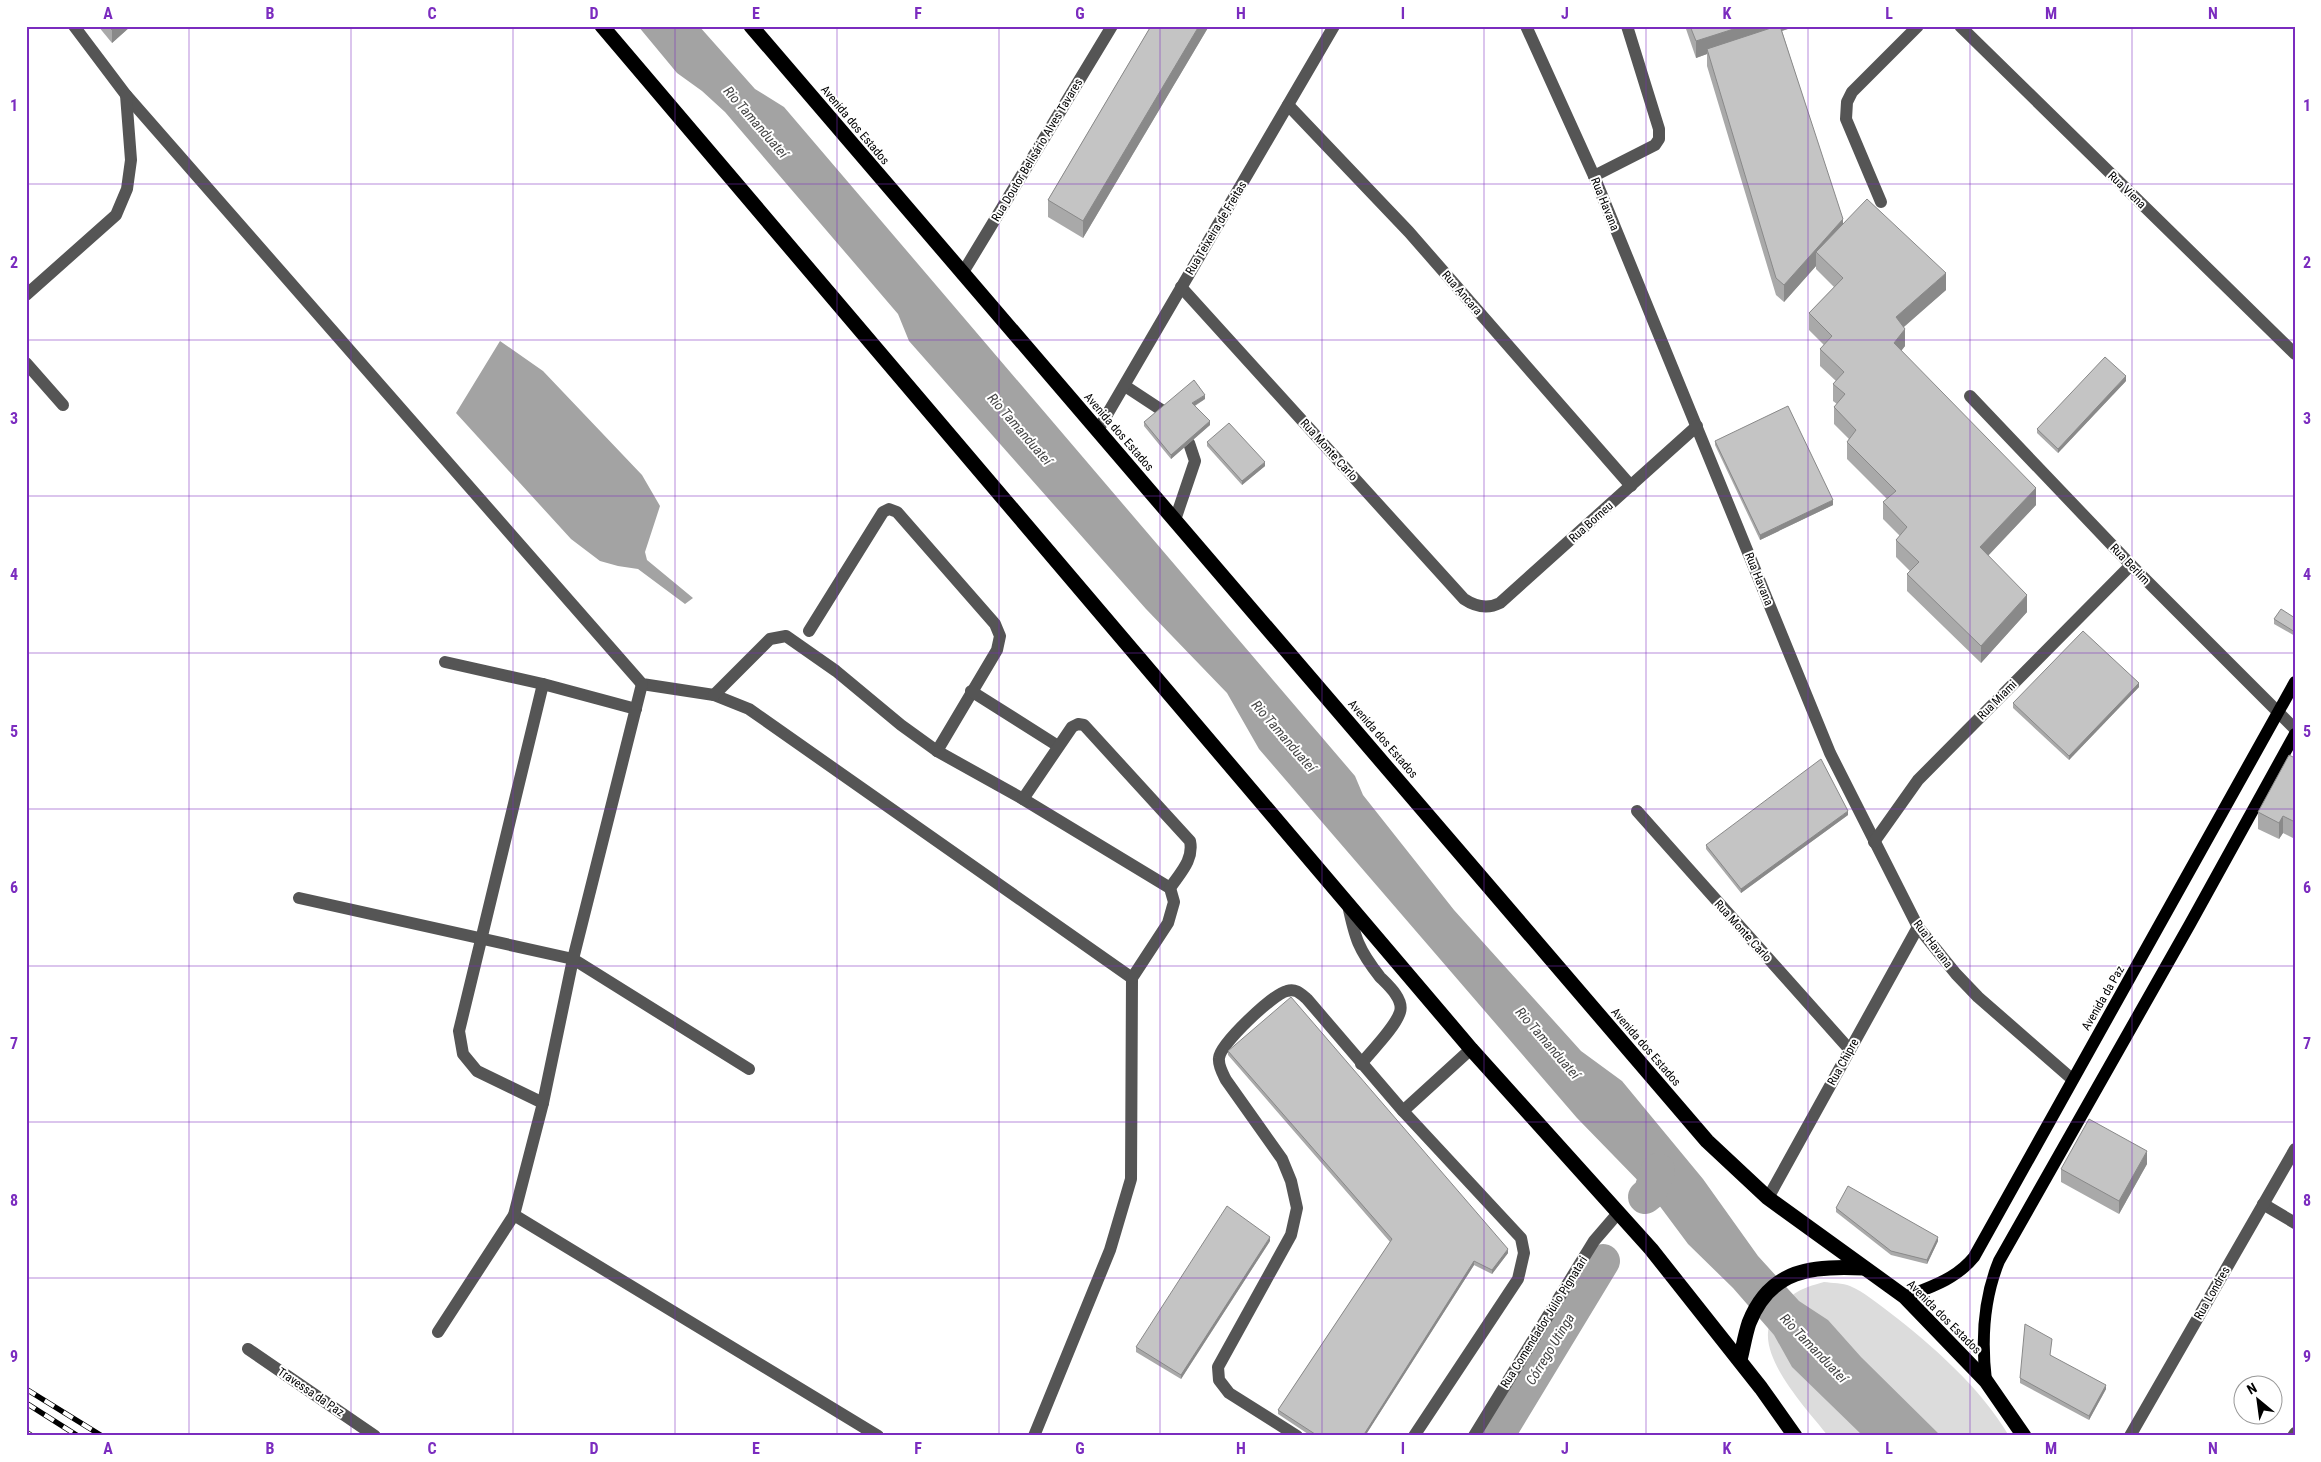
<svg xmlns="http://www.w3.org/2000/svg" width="2321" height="1462" viewBox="0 0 2321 1462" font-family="'Roboto Condensed',sans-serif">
	<rect width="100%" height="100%" fill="#fff"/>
	<path fill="#dcdcdc" d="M1824,1282C1832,1283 1843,1283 1850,1286C1864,1292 1877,1303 1889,1312C1932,1345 1981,1388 2009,1436H1828C1808,1410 1760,1361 1769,1326C1770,1322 1775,1317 1777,1313C1792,1292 1799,1289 1824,1282Z"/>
	<g fill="#a3a3a3">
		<path d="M638,26H699L755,89L784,107L1355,776L1363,795L1454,910L1581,1051L1622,1081L1703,1179L1758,1256L1799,1301L1828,1320L1861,1357L1941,1436H1863L1792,1367L1774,1335L1733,1288L1688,1244L1650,1193L1577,1118L1259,749L1227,693L1146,609L909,341L898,314L725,112L702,91L677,73Z"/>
		<path d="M500,341L543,371L642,475L660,506L645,552L647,560L693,598L685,604L638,569L618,566L600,561L571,539L456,413Z"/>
	</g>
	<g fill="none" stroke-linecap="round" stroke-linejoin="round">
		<g stroke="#a3a3a3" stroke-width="34">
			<path d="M1645,1197L1650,1193L1658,1170"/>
			<path d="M1497,1436L1603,1261"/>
		</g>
		<g stroke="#555" stroke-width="12">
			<path d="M74,26L126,95L642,684L714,695L749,709L1132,978L1131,1179L1110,1250L1034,1436"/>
			<path d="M1526,26L1594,176L1830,753L1918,927L1956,974L1978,997L2072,1079"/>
			<path d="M1960,26L2295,354"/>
			<path d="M1288,105L1409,232L1631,486"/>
			<path d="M1594,176L1655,145L1659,139V129L1627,26"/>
			<path d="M1881,202L1846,119L1847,102L1852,92L1918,26"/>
			<path d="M962,274L1112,26"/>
			<path d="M1181,287L1464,599C1476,607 1488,609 1500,603L1697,426"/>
			<path d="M26,295L116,215L127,189L131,160L126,95"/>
			<path d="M26,363L63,405"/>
			<path d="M1125,386L1163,411"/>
			<path d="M1970,396L2131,565L2295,729"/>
			<path d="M1098,430L1334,26"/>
			<path d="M1175,520L1195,461L1189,443"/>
			<path d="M809,631L883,512L889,509L897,512L995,624L1000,636L997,650L937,751"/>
			<path d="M445,662L543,684"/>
			<path d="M971,691L1058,746"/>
			<path d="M714,695L770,639L786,636L836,671L901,725L937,751L1023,799L1170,888L1174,902L1168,923L1132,978"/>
			<path d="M1023,799L1072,727L1078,724L1084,725L1190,841C1194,860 1180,873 1170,888"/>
			<path d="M1637,811L1850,1050"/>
			<path d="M1874,842L1918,780L2131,565"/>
			<path d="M299,898L573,959L749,1069"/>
			<path d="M1348,905C1355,938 1358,949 1380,977C1388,985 1404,999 1400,1012C1395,1028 1372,1050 1361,1064"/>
			<path d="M543,1103L477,1071L463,1054L459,1031L543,684L636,709"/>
			<path d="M1403,1111L1471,1049"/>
			<path d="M1768,1198L1918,927"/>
			<path d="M2263,1204L2295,1223"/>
			<path d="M514,1215L878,1436"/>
			<path d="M438,1332L514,1215L543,1103L573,959L642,684"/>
			<path d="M248,1349L375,1436"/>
			<path d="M1297,1436L1229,1393L1219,1380L1218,1367L1291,1235L1297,1208L1291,1181L1282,1159L1226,1080C1223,1074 1218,1066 1219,1058C1220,1044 1273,994 1287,991C1296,988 1301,994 1307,999L1403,1111L1521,1238L1524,1253L1518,1279L1414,1436"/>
			<path d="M1474,1436L1594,1241L1619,1212"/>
			<path d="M2130,1436L2295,1149"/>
			<path d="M2293,1436L2295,1433"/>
		</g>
		<g stroke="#000" stroke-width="12">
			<path d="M1905,1297C1931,1287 1956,1279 1974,1257L2295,682"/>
			<path d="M1986,1381C1981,1339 1983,1300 1999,1261L2190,924L2295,734"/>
		</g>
		<g stroke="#000" stroke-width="15">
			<path d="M602,26L1471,1049L1651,1249L1761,1388L1795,1436"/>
			<path d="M751,26L1707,1141L1768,1198L1905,1297L1986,1381L2024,1436"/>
			<path d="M1740,1360C1743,1348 1745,1335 1749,1323C1770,1269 1813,1265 1864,1268"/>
		</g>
		<defs>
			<g id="rail">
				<path d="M26,1389L102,1436"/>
				<path d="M26,1403L78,1436"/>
				<path d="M26,1432L32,1436"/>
			</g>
		</defs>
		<use href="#rail" stroke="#000" stroke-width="5.5"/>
		<use href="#rail" stroke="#fff" stroke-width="4" stroke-dasharray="11" stroke-linecap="butt"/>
	</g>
	<g fill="#a9a9a9">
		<path d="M98,26H131L112,43Z"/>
		<path d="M1151,26H1209L1083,238L1048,217V200Z"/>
		<path d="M1685,26H1797L1782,31L1843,225L1946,290L1903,327L1905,346L1901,351L2036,505L1988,556L2027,612L1981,663L1907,591V574L1910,571L1896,557V540L1900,536L1883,519V502L1887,499L1847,459V442L1849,439L1834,424V407L1837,404L1833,401V384L1836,381L1820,366V349L1824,345L1809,330V313L1834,287L1816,269V266L1784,302L1776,295L1707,66V54L1696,58Z"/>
		<path d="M2126,381L2058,453L2037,433V429Z"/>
		<path d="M1205,399L1195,406L1210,425L1171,459L1144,426V422Z"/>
		<path d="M1715,441L1833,505L1760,540L1715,445Z"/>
		<path d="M1207,442L1265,466L1242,485L1207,446Z"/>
		<path d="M2295,618V636L2274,624V619Z"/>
		<path d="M2139,687L2069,760L2013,708V703Z"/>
		<path d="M2295,758V839L2283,833L2279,839L2258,829V812Z"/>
		<path d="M1848,815L1741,893L1706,849V845Z"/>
		<path d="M1228,1051L1508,1253L1492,1274L1474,1265L1365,1436H1311L1278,1414V1410L1390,1242L1228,1055Z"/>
		<path d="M2147,1164L2119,1214L2061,1182V1169Z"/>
		<path d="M1836,1208L1938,1241L1927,1264L1891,1255L1836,1212Z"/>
		<path d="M1270,1241L1181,1379L1136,1352V1347Z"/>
		<path d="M2050,1355L2106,1389L2089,1420L2020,1383V1378Z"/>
	</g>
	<g fill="#898989">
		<path d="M116,26H131L112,43V30Z"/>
		<path d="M1199,26H1209L1083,238V221Z"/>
		<path d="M1743,26H1797L1708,54L1707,49V54L1696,58V41Z"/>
		<path d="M1843,219V235L1816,252V266L1784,302V285Z"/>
		<path d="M1946,273V290L1896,334V317Z"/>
		<path d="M1905,329V346L1894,360V343Z"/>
		<path d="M2126,376V381L2058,453V449Z"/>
		<path d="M1205,395V399L1192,407V403Z"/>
		<path d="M1210,421V425L1171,459V455Z"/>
		<path d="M1265,462V466L1242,485V481Z"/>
		<path d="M2036,488V505L1980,564V547Z"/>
		<path d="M1833,500V505L1760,540V535Z"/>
		<path d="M2027,595V612L1981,663V646Z"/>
		<path d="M2139,683V687L2069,760V756Z"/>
		<path d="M1848,811V815L1741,893V889Z"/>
		<path d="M2283,816V833L2279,839V823Z"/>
		<path d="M2147,1151V1164L2119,1214V1201Z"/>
		<path d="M1270,1237V1241L1181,1379V1375Z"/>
		<path d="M1938,1237V1241L1927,1264V1260Z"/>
		<path d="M1508,1249V1253L1492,1274V1270Z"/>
		<path d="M1474,1261V1265L1365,1436H1363Z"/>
		<path d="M2106,1385V1389L2089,1420V1416Z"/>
	</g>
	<g fill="#c4c4c4" stroke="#898989">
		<path d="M108,26H116L112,30Z"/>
		<path d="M1151,26H1199L1083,221L1048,200Z"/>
		<path d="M1690,26H1743L1696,41Z"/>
		<path d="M1777,26H1780L1843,219L1784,285L1776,278L1707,49Z"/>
		<path d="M1867,199L1946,273L1896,317L1905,329L1894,343L2036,488L1980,547L2027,595L1981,646L1907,574L1919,562L1896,540L1907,527L1883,502L1896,491L1847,442L1856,430L1834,407L1845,394L1833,384L1844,372L1820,349L1832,336L1809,313L1843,278L1816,252Z"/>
		<path d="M2105,357L2126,376L2058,449L2037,429Z"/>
		<path d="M1194,380L1205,395L1192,403L1210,421L1171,455L1144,422Z"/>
		<path d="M1788,406L1833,500L1760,535L1715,441Z"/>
		<path d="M1229,423L1265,462L1242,481L1207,442Z"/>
		<path d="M2281,609L2295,618V632L2274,619Z"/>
		<path d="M2083,631L2139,683L2069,756L2013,703Z"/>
		<path d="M2289,755L2295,758V822L2283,816L2279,823L2258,812Z"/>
		<path d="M1821,759L1848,811L1741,889L1706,845Z"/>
		<path d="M1291,997L1508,1249L1492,1270L1474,1261L1363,1436H1318L1278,1410L1392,1239L1228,1051Z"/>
		<path d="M2089,1119L2147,1151L2119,1201L2061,1169Z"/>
		<path d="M1848,1186L1938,1237L1927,1260L1891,1251L1836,1208Z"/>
		<path d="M1227,1206L1270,1237L1181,1375L1136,1347Z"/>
		<path d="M2025,1324L2052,1339L2050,1355L2106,1385L2089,1416L2020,1378Z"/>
	</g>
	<path fill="none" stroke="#7b2cbf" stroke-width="1" stroke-opacity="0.55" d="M189,26V1436M351,26V1436M513,26V1436M675,26V1436M837,26V1436M999,26V1436M1160,26V1436M1322,26V1436M1484,26V1436M1646,26V1436M1808,26V1436M1970,26V1436M2132,26V1436M26,184H2295M26,340H2295M26,496H2295M26,653H2295M26,809H2295M26,966H2295M26,1122H2295M26,1278H2295"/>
	<g text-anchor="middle" stroke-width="4" stroke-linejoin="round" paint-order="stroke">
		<g font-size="12" fill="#000" stroke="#fff">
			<text transform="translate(855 125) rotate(50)" y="4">Avenida dos Estados</text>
			<text transform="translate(1037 150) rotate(-59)" y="4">Rua Doutor Belisário Alves Tavares</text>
			<text transform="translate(2127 190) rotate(44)" y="4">Rua Viena</text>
			<text transform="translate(1605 204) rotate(68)" y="4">Rua Havana</text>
			<text transform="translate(1216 228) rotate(-59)" y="4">Rua Teixeira de Freitas</text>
			<text transform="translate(1462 293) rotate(49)" y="4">Rua Ancara</text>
			<text transform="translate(1119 432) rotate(49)" y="4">Avenida dos Estados</text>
			<text transform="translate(1329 450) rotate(48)" y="4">Rua Monte Carlo</text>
			<text transform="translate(1591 522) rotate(-42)" y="4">Rua Borneu</text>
			<text transform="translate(2130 564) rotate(46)" y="4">Rua Berlim</text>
			<text transform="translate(1759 579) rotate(68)" y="4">Rua Havana</text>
			<text transform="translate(1997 700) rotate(-45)" y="4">Rua Miami</text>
			<text transform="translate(1383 739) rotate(49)" y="4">Avenida dos Estados</text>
			<text transform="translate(1743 931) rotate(48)" y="4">Rua Monte Carlo</text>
			<text transform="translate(1933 944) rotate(53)" y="4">Rua Havana</text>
			<text transform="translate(2103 998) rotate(-60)" y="4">Avenida da Paz</text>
			<text transform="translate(1646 1047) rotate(49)" y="4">Avenida dos Estados</text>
			<text transform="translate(1843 1062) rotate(-61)" y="4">Rua Chipre</text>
			<text transform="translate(2212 1293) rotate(-60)" y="4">Rua Londres</text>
			<text transform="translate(1944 1317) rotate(45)" y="4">Avenida dos Estados</text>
			<text transform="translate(1544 1322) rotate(-58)" y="4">Rua Comendador Júlio Pignatari</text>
			<text transform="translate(311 1392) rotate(34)" y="4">Travessa da Paz</text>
		</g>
		<g font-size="14" font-style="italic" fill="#444" stroke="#fff">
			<text transform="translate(756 122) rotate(49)" y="5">Rio Tamanduateí</text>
			<text transform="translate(1020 429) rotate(49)" y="5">Rio Tamanduateí</text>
			<text transform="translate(1284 736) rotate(49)" y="5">Rio Tamanduateí</text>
			<text transform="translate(1548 1043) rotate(49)" y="5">Rio Tamanduateí</text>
			<text transform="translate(1814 1348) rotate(46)" y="5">Rio Tamanduateí</text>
			<text transform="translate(1550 1349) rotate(-59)" y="5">Córrego Utinga</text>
		</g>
	</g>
	<rect width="2321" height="1462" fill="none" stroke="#ffffff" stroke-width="55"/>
	<g transform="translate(2258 1400) rotate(331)"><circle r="24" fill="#ffffff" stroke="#999999"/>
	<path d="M0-4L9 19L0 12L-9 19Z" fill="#000000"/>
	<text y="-8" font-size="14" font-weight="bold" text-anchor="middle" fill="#000000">N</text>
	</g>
	<rect x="28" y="28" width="2266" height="1406" fill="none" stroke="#7b2cbf" stroke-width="2"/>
	<g font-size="16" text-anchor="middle" font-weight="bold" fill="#7b2cbf">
		<text x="108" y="19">A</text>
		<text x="270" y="19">B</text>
		<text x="432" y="19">C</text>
		<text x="594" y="19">D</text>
		<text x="756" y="19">E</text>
		<text x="918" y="19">F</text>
		<text x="1080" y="19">G</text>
		<text x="1241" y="19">H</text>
		<text x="1403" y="19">I</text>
		<text x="1565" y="19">J</text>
		<text x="1727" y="19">K</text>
		<text x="1889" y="19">L</text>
		<text x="2051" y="19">M</text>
		<text x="2213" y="19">N</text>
		<text x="14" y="111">1</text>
		<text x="2307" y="111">1</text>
		<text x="14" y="268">2</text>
		<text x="2307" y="268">2</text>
		<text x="14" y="424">3</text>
		<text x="2307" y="424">3</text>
		<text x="14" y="580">4</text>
		<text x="2307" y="580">4</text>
		<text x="14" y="737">5</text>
		<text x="2307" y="737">5</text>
		<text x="14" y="893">6</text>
		<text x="2307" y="893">6</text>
		<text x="14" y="1049">7</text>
		<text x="2307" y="1049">7</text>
		<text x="14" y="1206">8</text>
		<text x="2307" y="1206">8</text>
		<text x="14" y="1362">9</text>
		<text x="2307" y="1362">9</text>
		<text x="108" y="1454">A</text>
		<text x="270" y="1454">B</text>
		<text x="432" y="1454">C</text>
		<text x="594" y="1454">D</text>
		<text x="756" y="1454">E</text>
		<text x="918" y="1454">F</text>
		<text x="1080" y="1454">G</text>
		<text x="1241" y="1454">H</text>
		<text x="1403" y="1454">I</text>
		<text x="1565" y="1454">J</text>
		<text x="1727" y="1454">K</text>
		<text x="1889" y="1454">L</text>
		<text x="2051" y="1454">M</text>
		<text x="2213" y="1454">N</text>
	</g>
</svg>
